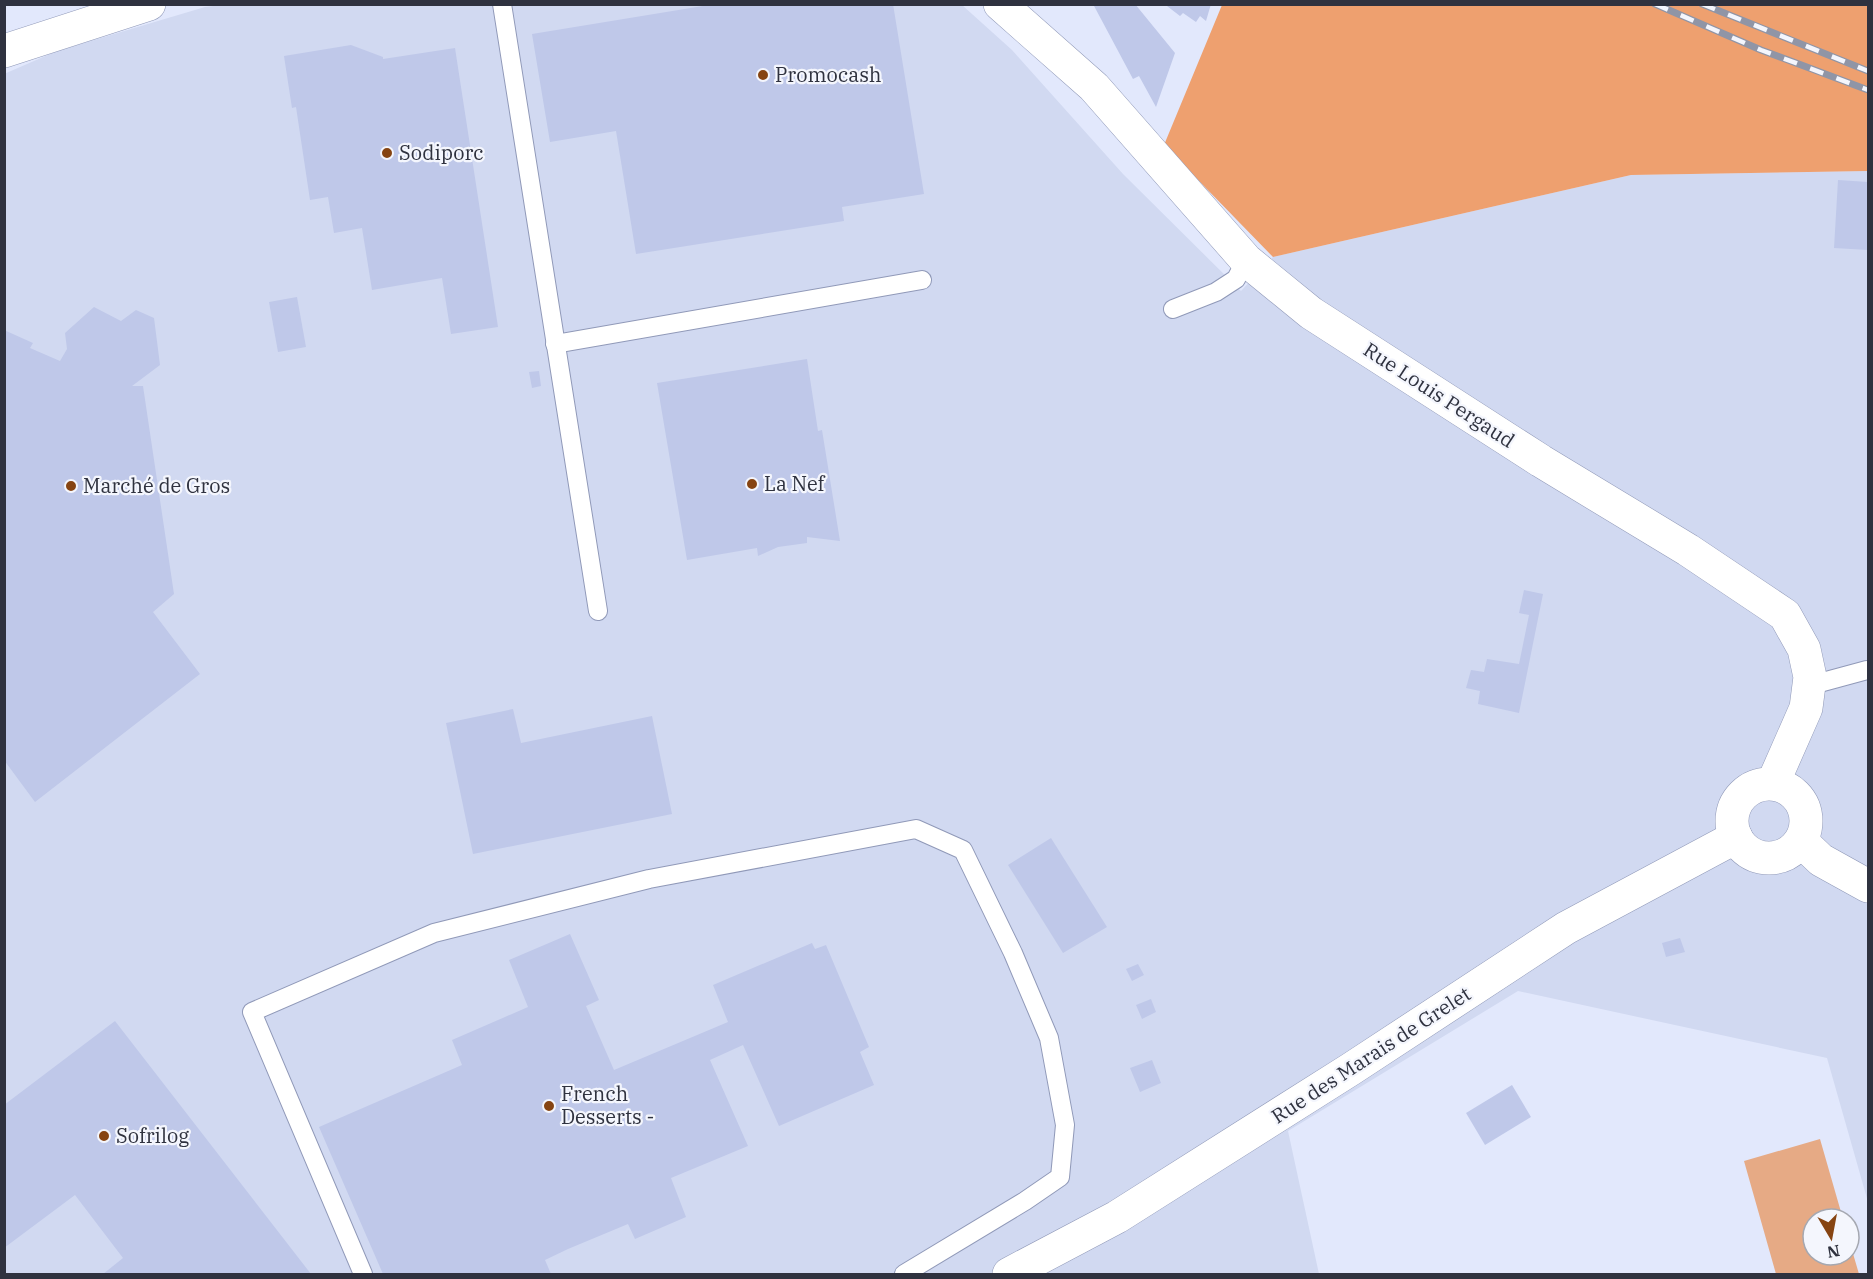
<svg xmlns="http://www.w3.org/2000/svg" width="1873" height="1279" viewBox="0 0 1873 1279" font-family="'IBM Plex Serif',serif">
	<rect width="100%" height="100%" fill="#e2e8fc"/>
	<path fill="#d1d9f1" d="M221,5H962L1012,50L1123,174L1241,291L1273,257L1631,175L1868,171V1202L1827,1058L1518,991L1288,1131L1319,1274H5L4,74L57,51L205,7Z"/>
	<path fill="#e6aa85" d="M1820,1139L1843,1219H1813V1255H1849V1240L1859,1274H1776L1744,1161Z"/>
	<path fill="#eea06f" d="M1222,5H1868V171L1631,175L1273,257L1164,145Z"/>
	<g fill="#bfc8e9">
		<path d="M715,4H893L924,194L842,207L844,221L636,254L616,131L550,142L532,34Z"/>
		<path d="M1093,4H1135L1175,53L1156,107L1139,76L1133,79Z"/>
		<path d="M1169,4H1211L1206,21L1200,16L1196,22L1183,13L1180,16L1167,6Z"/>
		<path d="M351,45L383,57V59L455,48L498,327L451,334L442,278L372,290L362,228L334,233L328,197L310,200L296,107L292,108L284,56Z"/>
		<path d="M1838,180L1868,182V250L1834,248Z"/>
		<path d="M297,297L306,347L278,352L269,302Z"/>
		<path d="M94,307L121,321L136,310L154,318L160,365L132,386H143L174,594L153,612L200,674L35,802L4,760V330L33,343L30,348L60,361L67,349L65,333Z"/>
		<path d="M807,359L818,431L822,430L840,541L807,537V543L778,547L758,556L757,548L687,560L657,383Z"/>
		<path d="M539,371L541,386L532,388L529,372Z"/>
		<path d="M1524,590L1543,594L1519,713L1478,704L1480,691L1466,688L1471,670L1484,672L1487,659L1519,664L1529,615L1519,613Z"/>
		<path d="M513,709L521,743L652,716L672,814L473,854L446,723Z"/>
		<path d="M1051,838L1107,927L1063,953L1008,865Z"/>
		<path d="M570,934L599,1000L586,1006L614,1070L728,1022L713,985L812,943L815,949L826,945L869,1047L860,1052L874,1085L779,1126L743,1045L710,1060L748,1146L671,1178L686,1217L635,1239L628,1224L568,1249L545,1260L551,1274H383L319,1127L462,1065L452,1040L528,1007L509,960Z"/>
		<path d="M1680,938L1685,952L1666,957L1662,943Z"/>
		<path d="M1138,964L1144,975L1132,981L1126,969Z"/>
		<path d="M1151,999L1156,1012L1142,1019L1136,1005Z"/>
		<path d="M115,1021L311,1274H103L123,1258L75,1195L4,1248V1105Z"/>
		<path d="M1152,1060L1161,1083L1140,1092L1130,1068Z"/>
		<path d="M1512,1085L1531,1117L1485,1145L1466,1113Z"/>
	</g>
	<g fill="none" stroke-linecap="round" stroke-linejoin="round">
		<defs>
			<g id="service">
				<path d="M502,4L598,611"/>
				<path d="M1173,309L1216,292L1236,279L1246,260"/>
				<path d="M555,344L922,280"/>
				<path d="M1808,686L1867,670"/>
				<path d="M363,1274L252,1012L434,933L649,879L916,829L963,850L1013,953L1049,1038L1065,1125L1060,1177L1025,1201L904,1274"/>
			</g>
			<g id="minor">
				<path d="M1000,4L1094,87L1246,260L1311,313L1541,461L1688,550L1785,615L1804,649L1810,677L1806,708L1773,783"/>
				<path d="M4,51L149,4"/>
				<circle cx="1769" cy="821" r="37"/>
				<path d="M1801,841L1821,860L1868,886"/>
				<path d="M1009,1274L1117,1217L1351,1069L1566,928L1736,837"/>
			</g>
		</defs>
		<use href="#service" stroke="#9099b8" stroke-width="20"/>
		<use href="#minor" stroke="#9099b8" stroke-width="34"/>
		<use href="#service" stroke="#fff" stroke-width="18"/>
		<use href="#minor" stroke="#fff" stroke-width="33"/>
		<defs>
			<g id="rail">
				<path d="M1655,4L1761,50L1868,90"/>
				<path d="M1702,4L1868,71"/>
			</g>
		</defs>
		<use href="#rail" stroke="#9095a6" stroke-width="7"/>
		<use href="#rail" stroke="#f4f6fd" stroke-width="4.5" stroke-dasharray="14" stroke-linecap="butt"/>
	</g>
	<g fill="#864412" stroke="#f4f6fd" stroke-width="2">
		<circle cx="763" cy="75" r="6"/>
		<circle cx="387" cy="153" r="6"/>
		<circle cx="752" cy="484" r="6"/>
		<circle cx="71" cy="486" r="6"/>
		<circle cx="549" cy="1106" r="6"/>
		<circle cx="104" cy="1136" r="6"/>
	</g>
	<g text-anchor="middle" stroke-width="4.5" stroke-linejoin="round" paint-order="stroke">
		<g font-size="20" fill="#2f323f" stroke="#f4f6fd" text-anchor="start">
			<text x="775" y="82">Promocash</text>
			<text x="399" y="160">Sodiporc</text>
			<text x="764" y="491">La Nef</text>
			<text x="83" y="493">Marché de Gros</text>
			<text x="561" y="1101">French<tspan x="561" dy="23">Desserts -</tspan></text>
			<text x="116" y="1143">Sofrilog</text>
		</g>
		<g font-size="20" fill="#2f323f" stroke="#f4f6fd">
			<text transform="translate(1439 395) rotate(33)" y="7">Rue Louis Pergaud</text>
			<text transform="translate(1371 1055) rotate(-33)" y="7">Rue des Marais de Grelet</text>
		</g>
	</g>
	<rect width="1873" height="1279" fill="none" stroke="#2f323f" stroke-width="12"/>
	<g transform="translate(1831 1237) rotate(170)"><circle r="28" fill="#f4f6fd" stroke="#a5a8b1" stroke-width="1.5"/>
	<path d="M0-4.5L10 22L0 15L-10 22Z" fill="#864412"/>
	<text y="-9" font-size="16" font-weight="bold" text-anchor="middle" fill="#2f323f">N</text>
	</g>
</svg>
